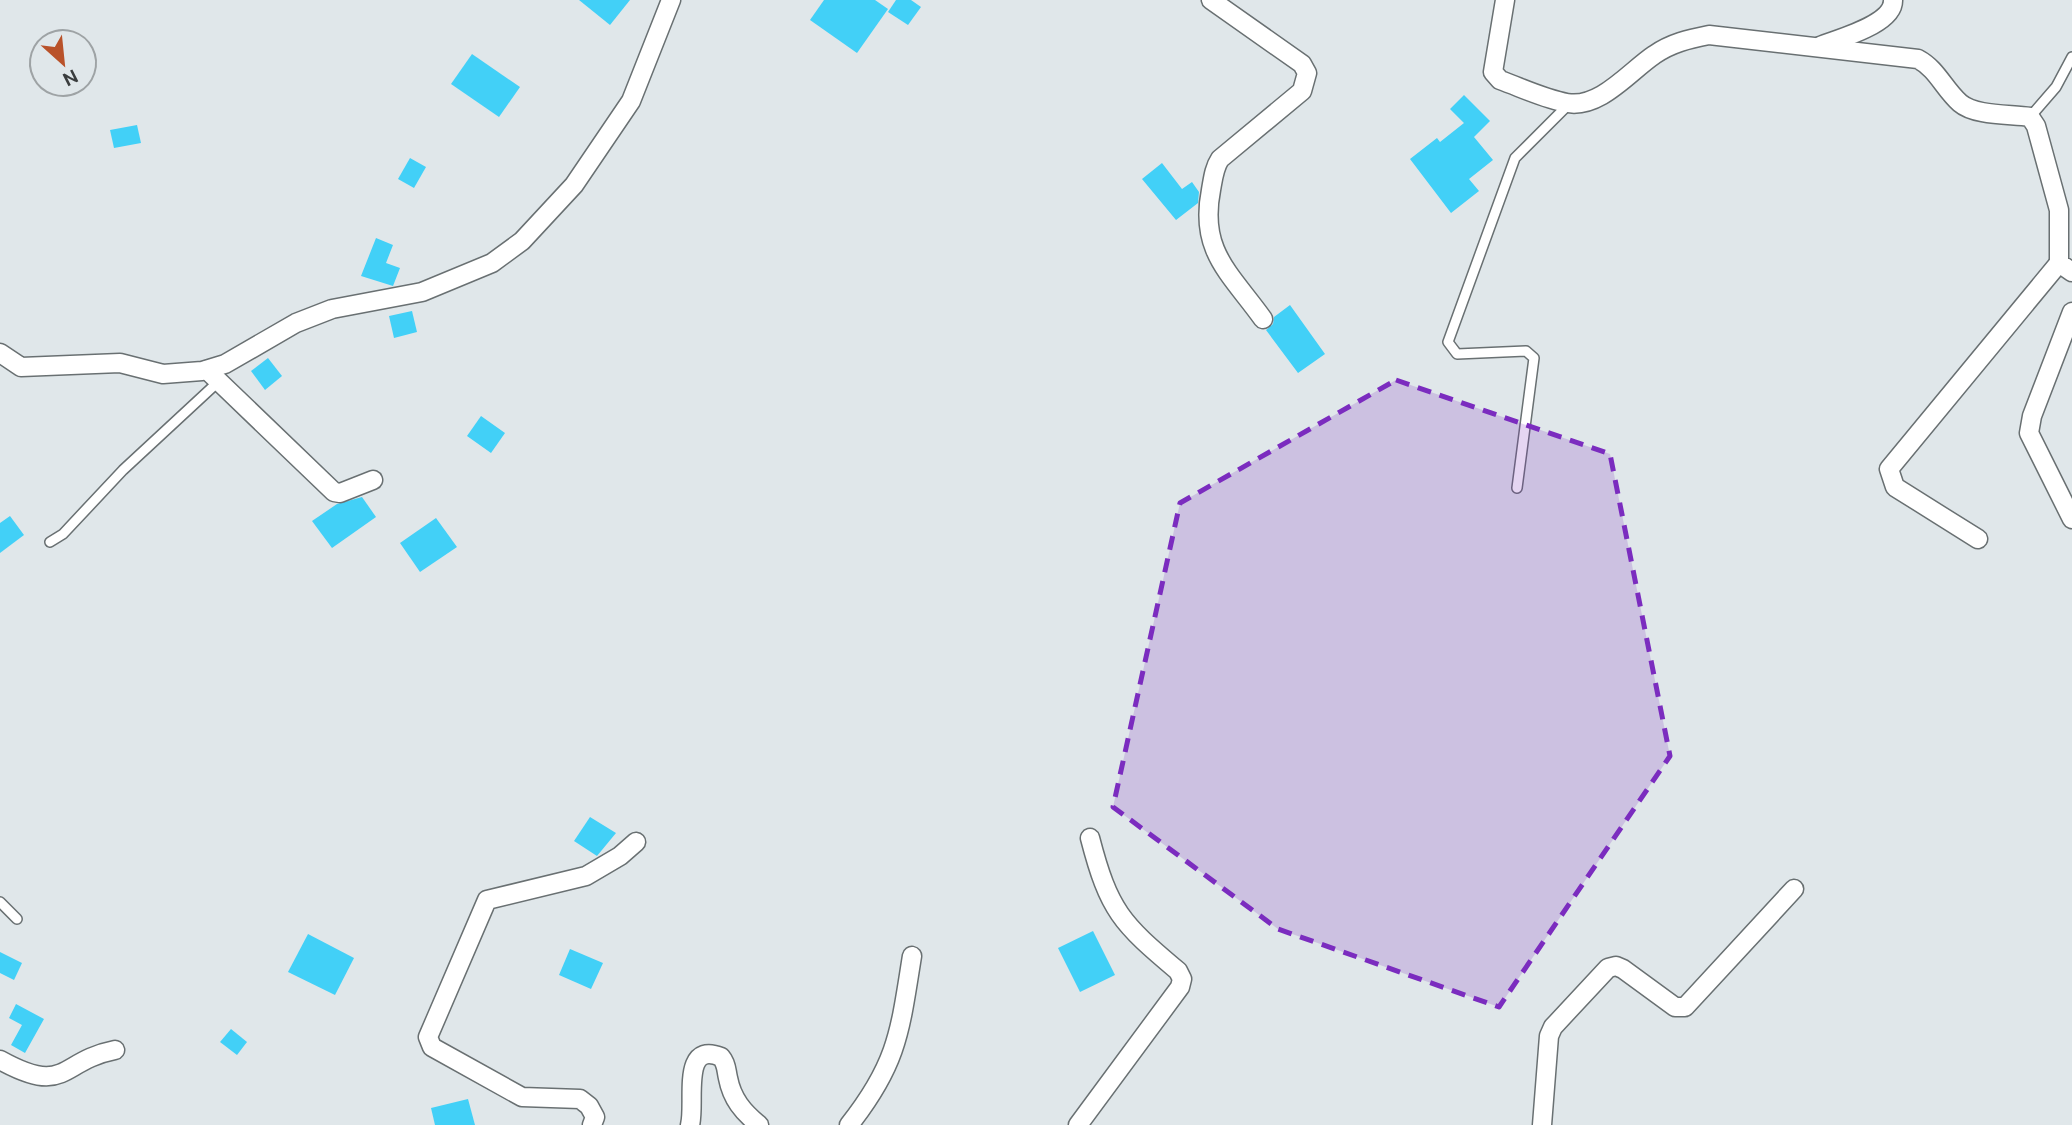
<svg xmlns="http://www.w3.org/2000/svg" width="2072" height="1125" viewBox="0 0 2072 1125" font-family="Ubuntu,sans-serif">
	<rect width="100%" height="100%" fill="#e0e7ea"/>
	<g fill="#42d0f7">
		<path d="M579,0H630L610,25Z"/>
		<path d="M824,0H875L888,9L857,53L810,20Z"/>
		<path d="M896,0H911L921,7L908,25L888,12Z"/>
		<path d="M472,54L520,87L499,117L451,84Z"/>
		<path d="M1464,95L1490,121L1474,137L1493,160L1469,179L1479,191L1451,213L1410,159L1437,138L1440,142L1464,123L1450,109Z"/>
		<path d="M137,125L141,143L114,148L110,130Z"/>
		<path d="M410,158L426,167L414,188L398,179Z"/>
		<path d="M1162,163L1182,189L1192,182L1199,192L1198,203L1176,220L1142,179Z"/>
		<path d="M376,238L393,245L386,263L400,268L393,286L361,276Z"/>
		<path d="M1290,305L1325,354L1298,373L1266,330L1273,324L1274,317Z"/>
		<path d="M412,311L417,332L394,338L389,316Z"/>
		<path d="M268,358L282,376L265,390L251,371Z"/>
		<path d="M481,416L505,433L491,453L467,436Z"/>
		<path d="M362,497L376,517L332,548L312,521L337,504Z"/>
		<path d="M10,516L24,535L0,553V523Z"/>
		<path d="M436,518L457,547L420,572L400,543Z"/>
		<path d="M590,817L616,833L597,856L574,841Z"/>
		<path d="M1093,931L1115,975L1080,992L1058,948Z"/>
		<path d="M308,934L354,958L335,995L288,972Z"/>
		<path d="M570,949L603,963L591,989L559,975Z"/>
		<path d="M0,952L22,963L14,980L0,973Z"/>
		<path d="M16,1004L44,1019L25,1053L11,1045L22,1025L9,1018Z"/>
		<path d="M231,1029L247,1042L237,1055L220,1042Z"/>
		<path d="M468,1099L475,1125H435L431,1108Z"/>
	</g>
	<g fill="none" stroke-linecap="round" stroke-linejoin="round">
		<defs>
			<g id="lane">
				<path d="M2030,117L2056,87L2072,57"/>
				<path d="M1517,488L1534,358L1526,351L1457,354L1448,342L1515,158L1569,104"/>
				<path d="M50,542L63,534L123,470L218,382"/>
				<path d="M0,902L17,919"/>
			</g>
			<g id="street">
				<path d="M1211,0L1302,64L1307,73L1302,91L1220,159C1214,168 1213,179 1211,190C1199,251 1230,273 1263,319"/>
				<path d="M1505,0L1493,72L1500,80C1522,88 1545,99 1567,103C1600,109 1630,71 1654,55C1671,43 1689,39 1709,35L1918,59C1937,69 1944,89 1960,103C1975,116 2010,114 2030,117L2036,126L2059,210V263L2072,272"/>
				<path d="M1820,46C1840,38 1894,24 1893,0"/>
				<path d="M2072,312L2032,416L2029,433L2072,519"/>
				<path d="M0,353L21,367L120,363L163,374L202,371L225,364L296,323L332,309L422,292L492,263L522,241L574,185L631,101L671,0"/>
				<path d="M207,370L334,492L340,493L373,480"/>
				<path d="M1978,539L1895,487L1889,469L2059,263"/>
				<path d="M0,1060C67,1097 59,1061 115,1050"/>
				<path d="M592,1125L595,1117L589,1106L580,1099L522,1097L432,1047L428,1037L487,900L586,876L620,856L636,842"/>
				<path d="M690,1125C696,1103 680,1040 721,1057C727,1064 726,1070 728,1078C732,1099 743,1112 759,1125"/>
				<path d="M849,1125C898,1063 900,1031 912,956"/>
				<path d="M1078,1125L1180,987L1182,979L1178,971C1121,923 1109,911 1090,838"/>
				<path d="M1542,1125L1549,1036L1553,1027L1608,968L1616,966L1623,969L1675,1007H1685L1794,889"/>
			</g>
		</defs>
		<use href="#lane" stroke="#697072" stroke-width="12"/>
		<use href="#street" stroke="#697072" stroke-width="21"/>
		<use href="#lane" stroke="#fff" stroke-width="9"/>
		<use href="#street" stroke="#fff" stroke-width="18"/>
	</g>
	<path fill="#7b2cbf" fill-opacity="0.2" stroke="#7b2cbf" stroke-width="5" stroke-dasharray="14 9" stroke-linejoin="round" d="M1396,380L1610,454L1670,756L1499,1007L1278,929L1113,807L1180,503Z"/>
	<g transform="translate(63 63) rotate(153)"><circle r="33" fill="#e0e7ea" stroke="#9ea3a5" stroke-width="2"/>
	<path d="M0-5L12 26L0 18L-12 26Z" fill="#b9522a"/>
	<text y="-10" font-size="19" font-weight="bold" text-anchor="middle" fill="#3a3d3e">N</text>
	</g>
</svg>
